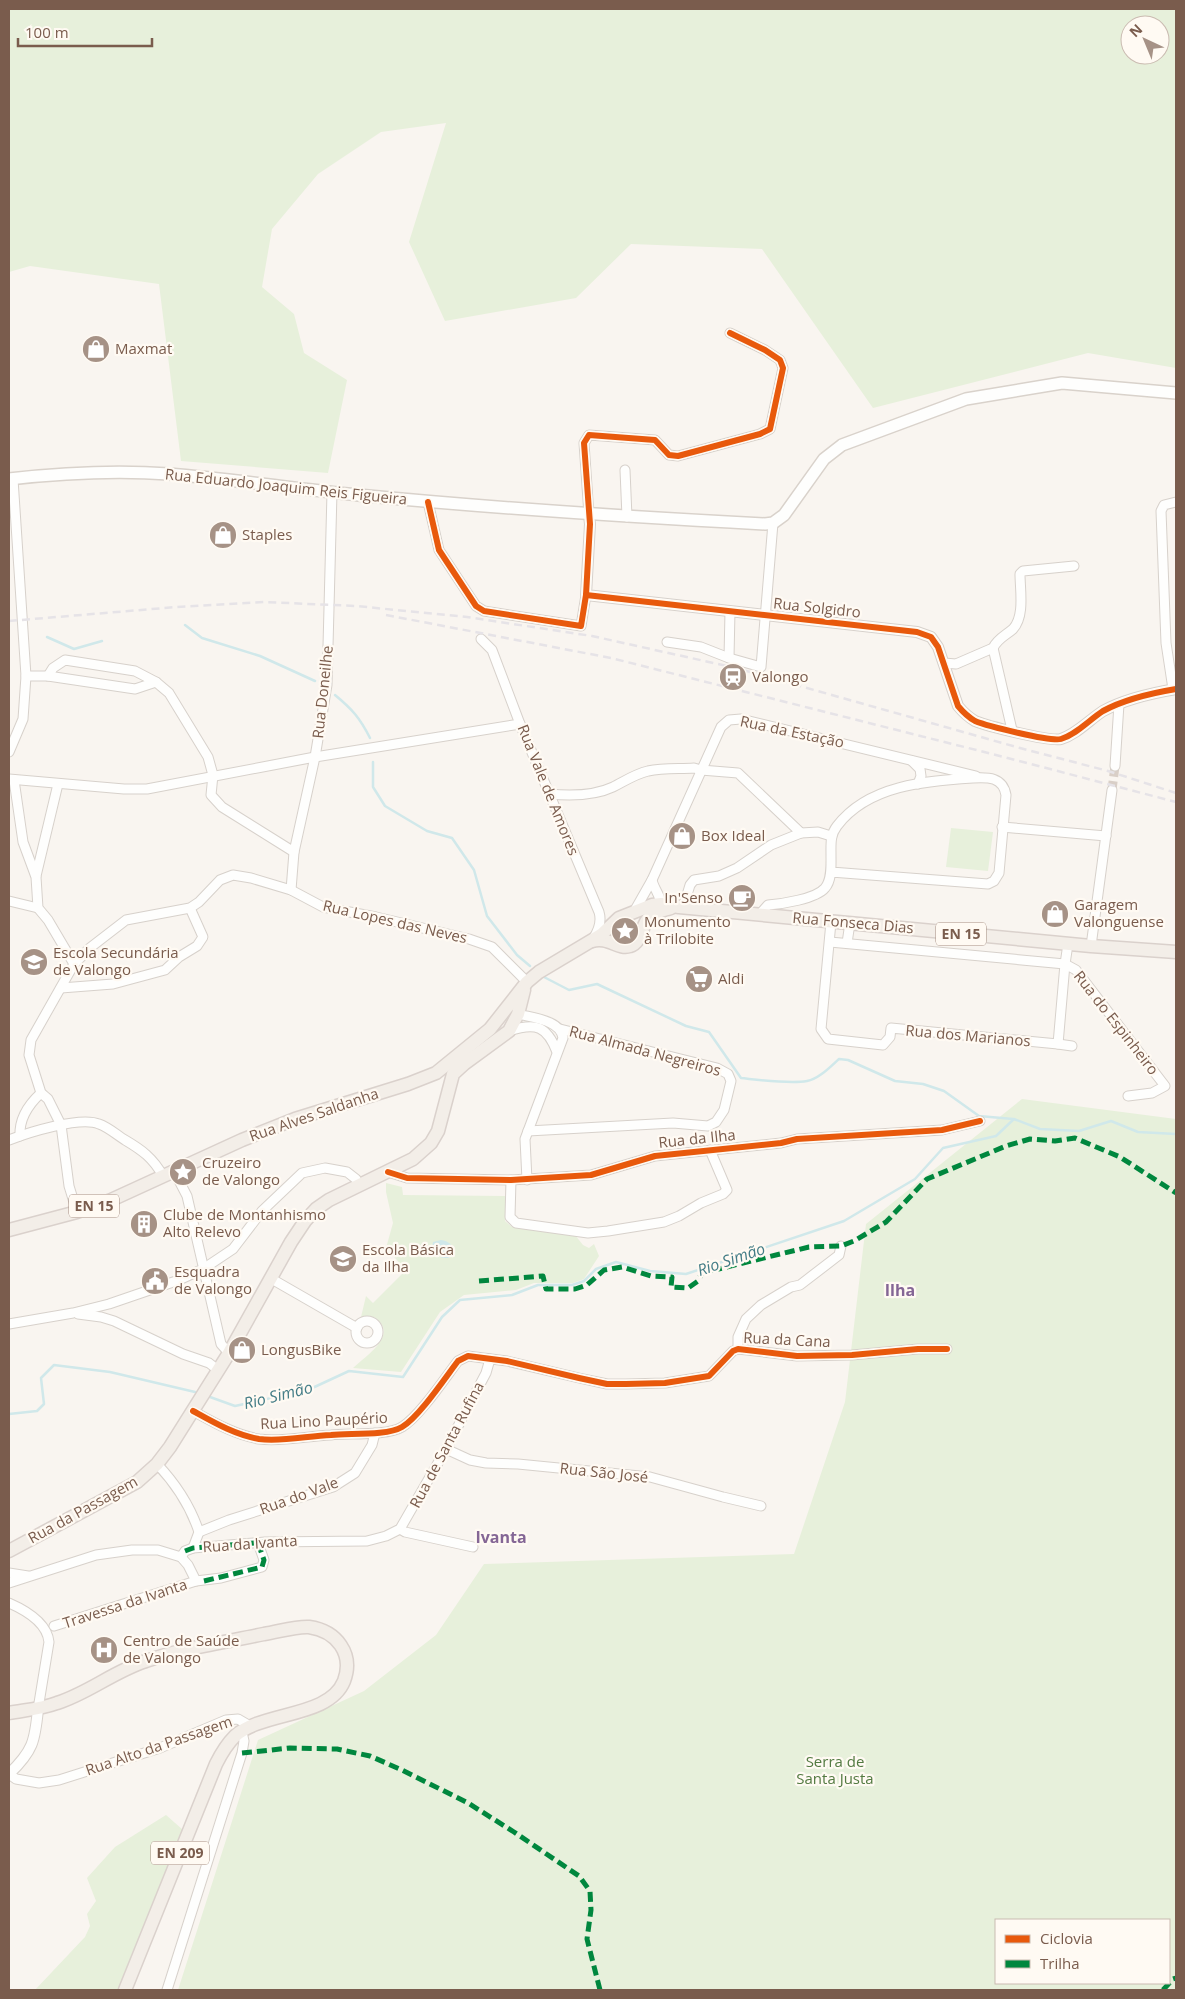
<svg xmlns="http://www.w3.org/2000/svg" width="1185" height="1999" viewBox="0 0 1185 1999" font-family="'Open Sans',sans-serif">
	<rect width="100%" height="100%" fill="#f9f5f0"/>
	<g fill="#e7f0db" fill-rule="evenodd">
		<path d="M9,9H1176V368L1088,353L873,408L762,249L631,244L576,298L445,321L409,242L446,123L381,132L318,174L272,229L262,287L294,314L304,353L347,380L328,473L181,461L159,284L30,266L9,272ZM1130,25H1160V55H1130Z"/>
		<path d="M951,828L993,832L988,871L946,867Z"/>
		<path d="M1022,1099L1176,1119V1990H178L258,1740L364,1691L436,1635L484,1564L794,1554L845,1402L866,1224ZM996,1920H1169V1983H996Z"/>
		<path d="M386,1183L402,1187L403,1195L505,1196V1221L512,1227L575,1235L583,1245L589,1248L594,1244L599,1256L584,1279L573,1283H534L516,1290L464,1295L440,1312L401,1372L353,1368C367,1355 400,1334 374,1317H361L366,1296L373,1303L406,1270L386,1248L393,1223L386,1192Z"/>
		<path d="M166,1815L183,1830L119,1990H35L85,1937L90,1926L87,1914L96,1901L87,1878L115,1847Z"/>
	</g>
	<path fill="#d0e8ea" d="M441,1240C448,1241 454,1245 454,1252L449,1258H442L432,1247L433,1242Z"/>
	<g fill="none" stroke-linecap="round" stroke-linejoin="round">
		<g stroke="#d0e8ea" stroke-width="2.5">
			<path d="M185,625L202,638L260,656L315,681"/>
			<path d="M47,637L74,649L102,641"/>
			<path d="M335,695C352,709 360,718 370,738"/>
			<path d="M373,762V787L385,806L427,831L452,838L474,870L487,916L517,955L530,966"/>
			<path d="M542,976L569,990L597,984L686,1026L709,1032L741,1078C760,1080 789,1084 807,1081C819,1079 831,1066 839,1059L848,1060L895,1081L923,1084L944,1091L979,1116L1013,1119"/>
			<path d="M210,1397L235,1406L308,1390L349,1371L403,1377L442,1317L460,1300L512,1295L538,1285H572L584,1281L596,1269L616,1262L650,1271L686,1274L844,1221L915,1179L943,1148L996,1136L1014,1119L1040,1129L1079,1131L1111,1121L1138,1132L1176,1134"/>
			<path d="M9,1414L37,1411L44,1404L41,1378L54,1365L110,1372L195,1392"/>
		</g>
		<path stroke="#d9cfc7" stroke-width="9" stroke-dasharray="9 4.5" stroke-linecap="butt" d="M1112,790L1115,766"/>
		<defs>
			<g id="minor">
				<path d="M625,470L627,517"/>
				<path d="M428,502L439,550L476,606L484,611L581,626L586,595"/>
				<path d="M589,515L584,443L589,435L655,440L669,455L678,456L760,434L770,429L783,368L780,360L765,350L730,333"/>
				<path d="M481,639L492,650L520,724L599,912C602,922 599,930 593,939"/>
				<path d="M667,642L701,647L729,658L761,667L773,523"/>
				<path d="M993,648L1012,730"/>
				<path d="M729,658L730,611"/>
				<path d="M944,663L956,664L993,648C998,638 1005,636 1013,629C1025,616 1020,590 1020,574L1023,571L1074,566"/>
				<path d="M26,676H48L135,689L156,682"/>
				<path d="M48,676L53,668L65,660L135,671L156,682L169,693L208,757L213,775L211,795L222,807L294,852"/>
				<path d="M1173,689L1166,643L1161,511L1164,505L1176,502"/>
				<path d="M9,752L23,719L26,676L13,479"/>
				<path d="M912,761L920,769L921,776L918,784"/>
				<path d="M1115,766L1119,704"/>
				<path d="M9,779L124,789H147L315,757L520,724"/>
				<path d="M14,780L23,842L36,877L38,908L48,920L74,964L31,1040L29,1055L41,1093L48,1099L61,1125L69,1186L77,1212"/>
				<path d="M549,794C570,796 594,796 613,787C625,781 635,774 648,771C663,768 679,769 694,768L701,770L738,773L801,833L818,832L831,836"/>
				<path d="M1002,827L1106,836"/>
				<path d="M36,876L58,784"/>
				<path d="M652,880C654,890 662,896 660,906L658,908"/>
				<path d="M291,890L294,852L315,757L327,685L332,492"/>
				<path d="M9,901L38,908"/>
				<path d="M683,908L690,885L694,880L719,876L737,868L771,845L801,833"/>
				<path d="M635,910L652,880L721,727L729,720L741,719L976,776"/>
				<path d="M760,914L768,905C781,904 816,899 825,888C832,880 831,865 831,855C831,844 830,835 837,826C868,785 926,781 973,778C988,777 1003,777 1006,795L999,873L994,881L988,884L831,872"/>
				<path d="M831,922L821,1029L828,1039L883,1045L890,1037L891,1028L1058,1044L1065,964L1068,944"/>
				<path d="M830,942L1065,964L1076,970L1165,1086L1152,1093L1128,1096"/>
				<path d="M847,943L850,923"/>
				<path d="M1091,946L1112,790"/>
				<path d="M74,964L91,947L126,920L190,908L199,902L220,880L233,875L251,878L291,890L323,907L376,917L469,939L492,947L527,982"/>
				<path d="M61,988L113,984L165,970L179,957L197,946L203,937L190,908"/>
				<path d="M518,1014C532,1018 561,1020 563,1038L525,1139L527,1180"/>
				<path d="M509,1031C536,1022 547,1026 557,1052"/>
				<path d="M1058,1044L1072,1046"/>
				<path d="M528,1131L673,1123L708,1126L716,1122L724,1110L731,1081L728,1074L717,1068L560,1029"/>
				<path d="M20,1136C19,1119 29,1104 41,1093"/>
				<path d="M9,1140C27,1133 80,1116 99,1124C108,1127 117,1135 125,1140C142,1150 153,1158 163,1176"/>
				<path d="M174,1171L187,1196L221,1344L229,1353"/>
				<path d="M388,1172L407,1178L511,1180L591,1175L655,1156L781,1143L797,1139L942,1130L980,1121"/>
				<path d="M511,1180L510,1217L516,1223L588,1233L608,1231L664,1222L679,1216L701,1203L723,1194L727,1190L710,1150"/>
				<path d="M270,1278L357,1328"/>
				<path d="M78,1314L101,1317L114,1321L183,1354L209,1363L218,1370"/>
				<circle cx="367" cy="1332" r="11"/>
				<path d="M9,1324L73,1313L109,1304L179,1280L203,1269L233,1249L262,1211L302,1173L325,1168L347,1172L356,1179L359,1185"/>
				<path d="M738,1349V1337L746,1319L761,1305L791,1287L800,1285L839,1255L841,1246"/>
				<path d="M193,1411C213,1422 235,1435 259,1439C282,1442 307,1436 331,1435C349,1433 387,1436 402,1427C419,1417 445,1378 458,1361L468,1356L507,1361L579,1378L607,1384H626L665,1383L709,1376L733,1351L738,1349L797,1356L852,1355L918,1349H947"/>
				<path d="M446,1449L470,1460L486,1463L518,1464L650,1477L723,1497L761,1506"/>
				<path d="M157,1464C176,1484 190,1505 199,1532L193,1548"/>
				<path d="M400,1529L405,1532L473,1547"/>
				<path d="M199,1532L229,1520L333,1487L355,1473L372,1445L375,1433"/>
				<path d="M181,1557L185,1551L193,1548L265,1542L367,1541L386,1536L400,1529L446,1449L486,1373L490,1359"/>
				<path d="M9,1573L28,1576"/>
				<path d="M9,1583L96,1555L132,1550H158L181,1557L188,1565L196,1581"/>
				<path d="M9,1603C25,1610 47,1622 49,1642L38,1709"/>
				<path d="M54,1626L196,1581L221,1578L262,1567L264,1560L258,1543"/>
				<path d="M9,1774L16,1779L39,1783L59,1780L160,1748L226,1720L238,1719L250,1726"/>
				<path d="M167,1990L242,1753L244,1741L242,1732"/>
			</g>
			<g id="tertiary">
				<path d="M589,515L590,524L586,595L917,632L931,637L938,647L958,706C963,712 968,717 975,721C987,726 1051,742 1061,739C1077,734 1089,720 1103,711C1125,699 1152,693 1176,689"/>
				<path d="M9,1774C33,1751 35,1741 38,1709"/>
			</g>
			<path id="secondary" d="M9,479C62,473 115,470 169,474C232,479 295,489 358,495C493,508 629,517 765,524L773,523L784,515L824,459L842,445L966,399L1062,383L1176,393"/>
			<g id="primary">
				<path d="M592,941C608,936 618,950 630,946C643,942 641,922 652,915C658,911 665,910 671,908"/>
				<path d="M9,1230L77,1212L111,1200L242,1140L295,1119L408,1084L436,1073L490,1029L527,982L539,972L601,935L619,918L652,905L661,904L679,907L1091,946L1176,952"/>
				<path d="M9,1551L137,1482L157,1464L170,1447L229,1353L291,1242L305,1221L316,1209L329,1200L413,1159L431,1143L438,1131L453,1074L464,1064L509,1031L518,1014L524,990"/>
				<path d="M9,1713C25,1710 41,1709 57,1703C89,1693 114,1671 146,1661C184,1648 225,1642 264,1634C278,1632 296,1626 309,1627C337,1631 354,1654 344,1681C329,1718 263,1711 235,1736C227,1744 221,1754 216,1764L125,1990"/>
			</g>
		</defs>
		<use href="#minor" stroke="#d7d1cb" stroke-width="11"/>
		<use href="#tertiary" stroke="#d7d1cb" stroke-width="12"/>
		<use href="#secondary" stroke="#d9d2cb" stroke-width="14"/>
		<use href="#primary" stroke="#dad1cc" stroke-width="15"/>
		<use href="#minor" stroke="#fefefd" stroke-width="9"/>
		<use href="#tertiary" stroke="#fefefd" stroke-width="10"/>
		<use href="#secondary" stroke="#fefefd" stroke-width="11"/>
		<use href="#primary" stroke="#f3eee8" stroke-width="12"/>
		<g stroke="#e6e3e7" stroke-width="2.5" stroke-dasharray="8 5" stroke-linecap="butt">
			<path d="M386,615L611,658L1004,757L1176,802"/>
			<path d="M9,621L176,607L264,602L356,606L467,617L592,636L736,668L1020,748L1108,771L1176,793"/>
		</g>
		<g stroke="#00873e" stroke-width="5" stroke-dasharray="10 5" stroke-linecap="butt">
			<path d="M479,1281L543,1276L546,1289H575L587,1285L604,1270L622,1267L651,1276L672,1277L671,1287L688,1288L698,1281L702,1273L809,1247L841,1246L854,1241L886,1222L927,1179L1006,1146L1030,1139L1055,1141L1075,1138L1120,1157L1176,1193"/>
			<path d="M185,1551L193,1548L265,1542"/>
			<path d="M204,1581L262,1567L264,1560L258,1543"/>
			<path d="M242,1753L290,1748L337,1749L370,1756L402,1770L468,1803L514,1832L579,1876L590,1891L591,1910L587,1939L600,1990"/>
			<path d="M1163,1990L1173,1979L1176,1978"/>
		</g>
		<defs>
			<g id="cycleway">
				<path d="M428,502L439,550L476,606L484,611L581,626L586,595L590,524L584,443L589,435L655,440L669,455L678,456L760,434L770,429L783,368L780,360L765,350L730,333"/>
				<path d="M586,595L917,632L931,637L938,647L958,706C963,712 968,717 975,721C987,726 1051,742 1061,739C1077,734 1089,720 1103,711C1125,699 1152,693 1176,689"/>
				<path d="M388,1172L407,1178L511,1180L591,1175L655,1156L781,1143L797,1139L942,1130L980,1121"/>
				<path d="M193,1411C213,1422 235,1435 259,1439C282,1442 307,1436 331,1435C349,1433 387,1436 402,1427C419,1417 445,1378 458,1361L468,1356L507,1361L579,1378L607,1384H626L665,1383L709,1376L733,1351L738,1349L797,1356L852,1355L918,1349H947"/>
			</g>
		</defs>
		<use href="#cycleway" stroke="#fffaf3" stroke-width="9"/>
		<use href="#cycleway" stroke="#e8590c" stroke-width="6"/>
	</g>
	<defs>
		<symbol id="shop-disc" viewBox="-11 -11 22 22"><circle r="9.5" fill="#a69286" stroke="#fffaf3"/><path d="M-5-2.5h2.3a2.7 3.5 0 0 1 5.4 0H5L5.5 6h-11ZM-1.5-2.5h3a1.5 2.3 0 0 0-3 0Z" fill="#fff"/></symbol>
		<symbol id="station-disc" viewBox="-11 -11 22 22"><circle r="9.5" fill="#a69286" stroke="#fffaf3"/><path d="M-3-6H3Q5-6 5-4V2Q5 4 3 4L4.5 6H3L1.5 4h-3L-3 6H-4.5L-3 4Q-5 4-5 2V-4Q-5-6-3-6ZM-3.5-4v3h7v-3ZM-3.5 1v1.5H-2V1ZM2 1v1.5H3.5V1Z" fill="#fff"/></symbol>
		<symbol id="cafe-disc" viewBox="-11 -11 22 22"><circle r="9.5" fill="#a69286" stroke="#fffaf3"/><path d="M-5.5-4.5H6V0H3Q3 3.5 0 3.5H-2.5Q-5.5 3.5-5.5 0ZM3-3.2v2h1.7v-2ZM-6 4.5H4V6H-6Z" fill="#fff"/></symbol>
		<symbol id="sight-disc" viewBox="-11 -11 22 22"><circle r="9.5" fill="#a69286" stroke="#fffaf3"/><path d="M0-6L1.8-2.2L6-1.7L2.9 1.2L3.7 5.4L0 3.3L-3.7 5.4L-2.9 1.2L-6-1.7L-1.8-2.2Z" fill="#fff"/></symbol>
		<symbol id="school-disc" viewBox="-11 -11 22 22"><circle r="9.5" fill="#a69286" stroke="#fffaf3"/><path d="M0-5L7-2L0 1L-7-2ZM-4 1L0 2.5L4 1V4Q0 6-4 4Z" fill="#fff"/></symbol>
		<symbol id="supermarket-disc" viewBox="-11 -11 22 22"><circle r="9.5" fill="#a69286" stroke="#fffaf3"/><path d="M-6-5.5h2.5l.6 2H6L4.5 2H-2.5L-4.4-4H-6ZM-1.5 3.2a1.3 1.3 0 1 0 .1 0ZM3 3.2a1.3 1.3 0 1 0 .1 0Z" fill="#fff"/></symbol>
		<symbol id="building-disc" viewBox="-11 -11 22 22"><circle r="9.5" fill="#a69286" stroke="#fffaf3"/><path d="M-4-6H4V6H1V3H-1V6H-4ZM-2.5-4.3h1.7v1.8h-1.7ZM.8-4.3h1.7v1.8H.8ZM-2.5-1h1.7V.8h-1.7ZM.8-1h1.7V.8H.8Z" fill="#fff"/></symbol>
		<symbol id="civic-disc" viewBox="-11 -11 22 22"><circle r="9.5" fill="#a69286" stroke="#fffaf3"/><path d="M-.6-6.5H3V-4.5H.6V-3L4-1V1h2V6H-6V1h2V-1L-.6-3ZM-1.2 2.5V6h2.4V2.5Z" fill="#fff"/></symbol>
		<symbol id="hospital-disc" viewBox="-11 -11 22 22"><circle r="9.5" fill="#a69286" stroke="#fffaf3"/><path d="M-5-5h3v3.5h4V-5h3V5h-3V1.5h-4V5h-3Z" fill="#fff"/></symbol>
	</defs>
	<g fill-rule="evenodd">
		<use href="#shop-disc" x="80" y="333" width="32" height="32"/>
		<use href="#shop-disc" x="207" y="519" width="32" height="32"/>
		<use href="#station-disc" x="717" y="661" width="32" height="32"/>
		<use href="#shop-disc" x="666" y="820" width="32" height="32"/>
		<use href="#cafe-disc" x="726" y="882" width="32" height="32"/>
		<use href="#shop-disc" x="1039" y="898" width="32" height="32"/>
		<use href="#sight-disc" x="609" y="915" width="32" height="32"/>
		<use href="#school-disc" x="18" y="946" width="32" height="32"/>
		<use href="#supermarket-disc" x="683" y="963" width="32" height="32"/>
		<use href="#sight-disc" x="167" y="1156" width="32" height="32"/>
		<use href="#building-disc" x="128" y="1208" width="32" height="32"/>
		<use href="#school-disc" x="327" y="1243" width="32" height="32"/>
		<use href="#civic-disc" x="139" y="1265" width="32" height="32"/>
		<use href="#shop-disc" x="226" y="1334" width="32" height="32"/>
		<use href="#hospital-disc" x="88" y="1634" width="32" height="32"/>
	</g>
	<g text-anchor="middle" stroke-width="4.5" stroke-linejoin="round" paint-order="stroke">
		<g fill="#fffaf3" stroke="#a28b7f" stroke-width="1">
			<rect x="936" y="922.5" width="50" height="23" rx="4"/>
			<rect x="69" y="1194.5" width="50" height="23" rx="4"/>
			<rect x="151" y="1841.5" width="58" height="23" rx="4"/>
		</g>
		<g font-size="14" font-weight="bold" fill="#7a5c4d">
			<text x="961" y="939">EN 15</text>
			<text x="94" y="1211">EN 15</text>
			<text x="180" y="1858">EN 209</text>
		</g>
		<g font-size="15" fill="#7a5c4d" stroke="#fffaf3" text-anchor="start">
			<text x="115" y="354">Maxmat</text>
			<text x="242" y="540">Staples</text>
			<text x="752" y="682">Valongo</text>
			<text x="701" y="841">Box Ideal</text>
			<text x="723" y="903" text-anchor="end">In'Senso</text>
			<text x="1074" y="910">Garagem<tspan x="1074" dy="17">Valonguense</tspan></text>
			<text x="644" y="927">Monumento<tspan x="644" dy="17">à Trilobite</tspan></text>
			<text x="53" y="958">Escola Secundária<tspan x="53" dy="17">de Valongo</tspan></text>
			<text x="718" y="984">Aldi</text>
			<text x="202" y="1168">Cruzeiro<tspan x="202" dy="17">de Valongo</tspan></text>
			<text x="163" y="1220">Clube de Montanhismo<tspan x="163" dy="17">Alto Relevo</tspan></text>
			<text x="362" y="1255">Escola Básica<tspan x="362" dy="17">da Ilha</tspan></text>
			<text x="174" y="1277">Esquadra<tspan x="174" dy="17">de Valongo</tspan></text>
			<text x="261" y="1355">LongusBike</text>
			<text x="123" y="1646">Centro de Saúde<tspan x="123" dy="17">de Valongo</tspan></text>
		</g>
		<g font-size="15" fill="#7a5c4d" stroke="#fffaf3">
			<text transform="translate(286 487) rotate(6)" y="5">Rua Eduardo Joaquim Reis Figueira</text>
			<text transform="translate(817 608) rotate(6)" y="5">Rua Solgidro</text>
			<text transform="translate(323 692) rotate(-84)" y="5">Rua Doneilhe</text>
			<text transform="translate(792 732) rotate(12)" y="5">Rua da Estação</text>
			<text transform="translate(548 790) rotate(68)" y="5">Rua Vale de Amores</text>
			<text transform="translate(395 922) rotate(13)" y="5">Rua Lopes das Neves</text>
			<text transform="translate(853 923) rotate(5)" y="5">Rua Fonseca Dias</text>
			<text transform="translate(1116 1023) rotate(52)" y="5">Rua do Espinheiro</text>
			<text transform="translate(968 1036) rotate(5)" y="5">Rua dos Marianos</text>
			<text transform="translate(645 1051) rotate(15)" y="5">Rua Almada Negreiros</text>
			<text transform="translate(314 1115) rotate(-19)" y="5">Rua Alves Saldanha</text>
			<text transform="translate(697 1139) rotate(-6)" y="5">Rua da Ilha</text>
			<text transform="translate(787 1340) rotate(3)" y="5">Rua da Cana</text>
			<text transform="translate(324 1421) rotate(-3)" y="5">Rua Lino Paupério</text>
			<text transform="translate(447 1445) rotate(-62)" y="5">Rua de Santa Rufina</text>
			<text transform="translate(604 1473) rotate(6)" y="5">Rua São José</text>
			<text transform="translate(299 1496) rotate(-20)" y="5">Rua do Vale</text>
			<text transform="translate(83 1510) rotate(-29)" y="5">Rua da Passagem</text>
			<text transform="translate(250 1544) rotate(-4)" y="5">Rua da Ivanta</text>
			<text transform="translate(125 1604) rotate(-18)" y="5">Travessa da Ivanta</text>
			<text transform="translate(159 1746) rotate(-19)" y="5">Rua Alto da Passagem</text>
		</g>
		<g font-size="15" fill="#537a41" stroke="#fffaf3">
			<text x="835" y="1767">Serra de<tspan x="835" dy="17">Santa Justa</tspan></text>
		</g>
		<g font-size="16" font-style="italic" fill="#437c86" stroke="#fffaf3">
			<text transform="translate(731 1259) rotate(-19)" y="6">Rio Simão</text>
			<text transform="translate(278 1395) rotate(-14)" y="6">Rio Simão</text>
		</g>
		<g font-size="16" font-weight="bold" fill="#846695" stroke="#fffaf3">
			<text x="900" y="1296">Ilha</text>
			<text x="501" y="1543">Ivanta</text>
		</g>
	</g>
	<rect width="1185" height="1999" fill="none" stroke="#7a5c4d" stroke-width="20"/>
	<rect x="995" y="1919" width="175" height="65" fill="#fffaf3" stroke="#cabbb1"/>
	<rect x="1005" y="1935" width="25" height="8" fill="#e8590c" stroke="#cabbb1"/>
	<text x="1040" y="1944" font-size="15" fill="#7a5c4d">Ciclovia</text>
	<rect x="1005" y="1960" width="25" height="8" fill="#00873e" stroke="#cabbb1"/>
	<text x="1040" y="1969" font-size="15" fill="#7a5c4d">Trilha</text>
	<g transform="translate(1145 40) rotate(316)"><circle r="24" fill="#fffaf3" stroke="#cabbb1"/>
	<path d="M0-4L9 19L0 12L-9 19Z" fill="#a69286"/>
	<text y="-8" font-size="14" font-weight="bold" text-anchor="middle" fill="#7a5c4d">N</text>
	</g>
	<path d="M18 38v8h134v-8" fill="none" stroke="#7a5c4d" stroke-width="2.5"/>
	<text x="25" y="38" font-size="15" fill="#7a5c4d" stroke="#fffaf3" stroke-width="4" paint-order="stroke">100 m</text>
</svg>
